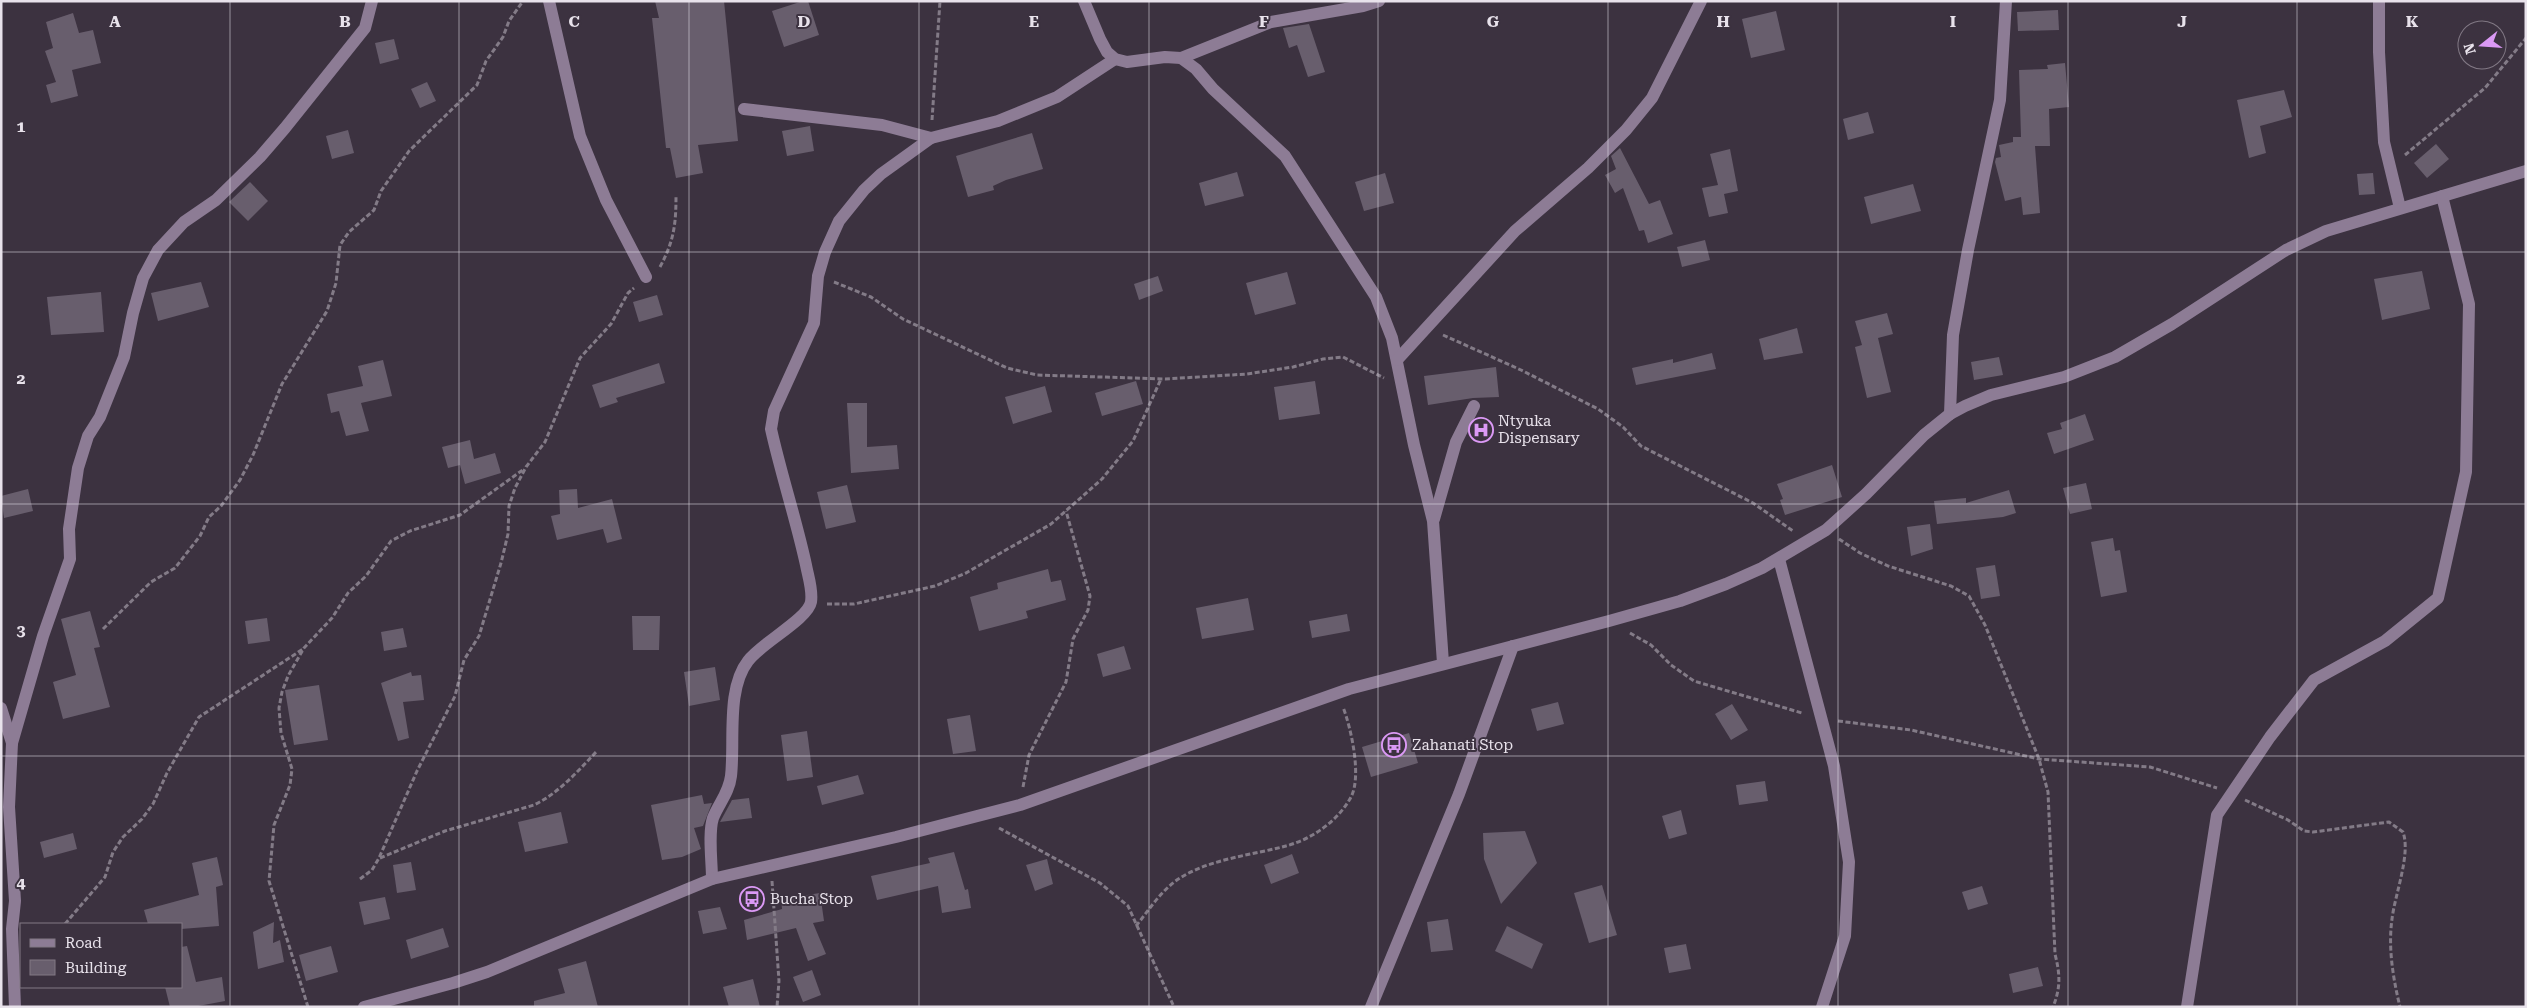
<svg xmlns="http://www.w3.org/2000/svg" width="2527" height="1008" viewBox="0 0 2527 1008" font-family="'Roboto Serif',serif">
	<rect width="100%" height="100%" fill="#3c3240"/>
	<g fill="#685e6d">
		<path d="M655,1H724L738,141L698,145L703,173L676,178L670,148H666L652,18H659Z"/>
		<path d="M803,1H808L819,35L784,47L772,11Z"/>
		<path d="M2058,10L2059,30L2018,31L2017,12Z"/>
		<path d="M1776,11L1785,50L1751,58L1742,19Z"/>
		<path d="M73,13L79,33L93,30L101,63L72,70L78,96L51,103L46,85L56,82L45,51L53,48L46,22Z"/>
		<path d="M1309,24L1325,72L1308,77L1297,45L1289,48L1283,28Z"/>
		<path d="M394,39L399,59L380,64L375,43Z"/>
		<path d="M2065,63L2069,107L2049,109L2050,146H2035L2040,213L2023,215L2021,197L2005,201L1995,162L1996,158L2001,157L1999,145L2013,142V137H2021L2019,70L2048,69L2047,65Z"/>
		<path d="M427,82L436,101L420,108L411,89Z"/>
		<path d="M2284,90L2292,117L2260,126L2266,153L2249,158L2237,100Z"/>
		<path d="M1868,112L1874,133L1848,140L1843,119Z"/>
		<path d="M810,126L814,151L787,156L782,131Z"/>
		<path d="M348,130L354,153L332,159L326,136Z"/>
		<path d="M1032,133L1043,169L1006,180L993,186L994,190L968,197L956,156Z"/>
		<path d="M2436,144L2449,159L2427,178L2414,163Z"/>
		<path d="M1620,148L1649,204L1660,200L1673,234L1648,243L1644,230L1639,231L1623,188L1615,193L1605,175L1616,169L1611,156Z"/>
		<path d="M1730,149L1738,191L1724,194L1728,213L1709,217L1702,188L1718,185L1710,154Z"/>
		<path d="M1237,172L1244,196L1205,206L1199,183Z"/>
		<path d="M1385,173L1394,203L1364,211L1355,182Z"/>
		<path d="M2373,173L2375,194L2359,195L2357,174Z"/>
		<path d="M250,182L268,201L248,221L229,202Z"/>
		<path d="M1913,184L1921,211L1871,224L1864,197Z"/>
		<path d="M1705,240L1710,260L1682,267L1677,247Z"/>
		<path d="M2422,271L2430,309L2382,320L2374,279Z"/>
		<path d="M1287,272L1296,304L1255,315L1246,283Z"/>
		<path d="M1158,276L1163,291L1139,300L1134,284Z"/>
		<path d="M201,282L209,307L158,321L151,293Z"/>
		<path d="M101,292L104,332L51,335L47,297Z"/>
		<path d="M657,295L663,315L639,322L633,302Z"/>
		<path d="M1887,313L1893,334L1878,338L1891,392L1867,398L1855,347L1862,345L1855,321Z"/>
		<path d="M1797,328L1803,353L1764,360L1759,339Z"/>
		<path d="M1712,353L1716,369L1636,385L1632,368L1673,359V363Z"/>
		<path d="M1999,357L2003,375L1974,380L1971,362Z"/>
		<path d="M383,360L392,396L361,403L369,431L346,436L339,411L331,413L327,394L363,386L358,366Z"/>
		<path d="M659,363L665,383L616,398L618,402L600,408L592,385Z"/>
		<path d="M1496,367L1499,397L1473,398L1428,405L1424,376Z"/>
		<path d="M1136,381L1143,404L1102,416L1095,393Z"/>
		<path d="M1315,381L1320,414L1279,420L1274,387Z"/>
		<path d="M1045,386L1052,412L1013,424L1005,397Z"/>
		<path d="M847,403H867V447L897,445L899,469L851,473Z"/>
		<path d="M2085,414L2094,440L2054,454L2047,433L2062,429L2060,423Z"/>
		<path d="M470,440L474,459L495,453L501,473L465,484L460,465L448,468L442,447Z"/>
		<path d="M1832,465L1842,497L1785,515L1780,500L1783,499L1777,484Z"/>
		<path d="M2086,483L2092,509L2070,514L2063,488Z"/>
		<path d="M847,485L856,522L826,529L817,492Z"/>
		<path d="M28,489L33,511L4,518L1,496Z"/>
		<path d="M577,489L578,508L612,499L622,539L607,543L603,529L557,540L551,516L560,514L559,490Z"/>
		<path d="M2009,490L2016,513L2003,517L1937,524L1934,501L1966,498V503Z"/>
		<path d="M1930,524L1933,549L1911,556L1907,527Z"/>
		<path d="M2113,538L2115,551L2120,550L2127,592L2101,597L2091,542Z"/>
		<path d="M1995,565L2000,596L1981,599L1976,568Z"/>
		<path d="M1048,569L1051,582L1061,580L1066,600L1026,611L1028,618L979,631L970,597L998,589L997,583Z"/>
		<path d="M1248,598L1254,630L1202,639L1196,608Z"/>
		<path d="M90,611L100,647L94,648L110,707L63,719L53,682L76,675L61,619Z"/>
		<path d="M1347,614L1350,631L1312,638L1309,621Z"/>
		<path d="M632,616H660L659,650H633Z"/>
		<path d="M267,618L270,641L248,644L245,621Z"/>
		<path d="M403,628L407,647L384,651L381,632Z"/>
		<path d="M1124,646L1131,669L1103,677L1097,654Z"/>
		<path d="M715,667L720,700L689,706L684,672Z"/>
		<path d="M411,672L412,676L421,675L424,700L403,702L409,738L398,741L381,683Z"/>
		<path d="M319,685L328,740L294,745L285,690Z"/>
		<path d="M1558,702L1564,724L1537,731L1531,709Z"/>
		<path d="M1732,704L1748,730L1731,740L1715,714Z"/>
		<path d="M970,715L976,751L953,754L947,719Z"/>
		<path d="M807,731L813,777L787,781L781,735Z"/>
		<path d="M1409,733L1418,763L1371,777L1362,747Z"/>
		<path d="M858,775L864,794L822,805L817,786Z"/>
		<path d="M1765,781L1768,801L1739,805L1736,785Z"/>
		<path d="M702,795L704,804L712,803L703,826L694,828L701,849L682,857L662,860L651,805Z"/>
		<path d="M749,798L752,818L720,822L732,800Z"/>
		<path d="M1681,810L1687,834L1669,839L1662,816Z"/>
		<path d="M561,812L568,843L525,852L518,822Z"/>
		<path d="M1525,831L1537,863L1501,904L1484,859L1483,833Z"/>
		<path d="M73,833L77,849L44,858L40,842Z"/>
		<path d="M954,852L965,890L968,889L971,908L942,913L938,886L877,900L871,876L930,863L928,858Z"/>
		<path d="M1292,854L1299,873L1271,884L1264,865Z"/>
		<path d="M217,857L223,885L216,887L219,926L181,929V924H148L144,910L199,895L192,863Z"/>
		<path d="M1047,859L1053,884L1035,891L1026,865Z"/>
		<path d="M411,862L416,890L397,893L393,865Z"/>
		<path d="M1602,885L1617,935L1589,943L1574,893Z"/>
		<path d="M1982,886L1988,904L1968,910L1962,892Z"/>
		<path d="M820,893L824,921L813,923L826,954L808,961L796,928L747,940L744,920L782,909L781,899Z"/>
		<path d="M385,897L390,919L364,925L359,902Z"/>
		<path d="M720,907L727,929L703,934L698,911Z"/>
		<path d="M1448,919L1453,950L1431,952L1427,922Z"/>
		<path d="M274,922L273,943L280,940L284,962L258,969L253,932Z"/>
		<path d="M1507,926L1543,944L1532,969L1495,951Z"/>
		<path d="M443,928L449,947L411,959L406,940Z"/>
		<path d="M1686,944L1691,969L1669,973L1664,948Z"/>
		<path d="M187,946L196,982L222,977L225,1001L193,1007H170L165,987H181V947Z"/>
		<path d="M331,946L338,972L306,981L299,955Z"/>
		<path d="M586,961L598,1007H534V1001L565,993L558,969Z"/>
		<path d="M2038,967L2043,986L2013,993L2009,974Z"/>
		<path d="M812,970L821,995L803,1002L793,977Z"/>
		<path d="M753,979L760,1007H729L723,987Z"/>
	</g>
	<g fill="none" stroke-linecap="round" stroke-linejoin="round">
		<g stroke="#837b87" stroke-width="3" stroke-dasharray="5 2.5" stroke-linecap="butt">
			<path d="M932,120L940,1"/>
			<path d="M2405,155L2485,88L2526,38"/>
			<path d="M660,267C674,241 676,224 676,196"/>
			<path d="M834,282L871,297L903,319L1007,368L1037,375L1165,379L1247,374L1293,367L1323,359L1343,357L1384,378"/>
			<path d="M1443,335L1521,370L1598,409L1623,427L1641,446L1753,503L1793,531"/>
			<path d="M1839,539L1860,553L1888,566L1951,586L1969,596L1985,625L2039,759L2048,792L2055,954C2060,974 2061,987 2053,1007"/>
			<path d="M827,604H854L935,586L966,573L1051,524L1102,479L1133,441L1161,379"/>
			<path d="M103,629L151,582L175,568L200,536L209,517L221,506L240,480L253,455L282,384L327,311L336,283L340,245L349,232L374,210L381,191L409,151L477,85L486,61L503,37L509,21L523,1"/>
			<path d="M1630,633L1651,645L1671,665L1694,681L1802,713"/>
			<path d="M1838,721L1911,730L2039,759L2150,767L2217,788"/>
			<path d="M1023,787L1029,755L1066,682L1073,639L1088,610L1090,596L1066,511"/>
			<path d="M2245,800L2288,820L2304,831L2313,832L2389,822L2403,832C2411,854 2395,894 2392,919C2388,948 2393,978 2400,1007"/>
			<path d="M999,828L1100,883L1128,906L1174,1007"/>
			<path d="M380,858L445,831L534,805C559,793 578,771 597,751"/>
			<path d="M360,879L372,870L379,858L417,771L455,696L464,660L479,636L501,563L508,534L509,506L515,488L526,467L545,442L580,358L611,324L628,293L634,288"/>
			<path d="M772,881L779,981L777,1007"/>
			<path d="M65,924L105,877L113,852L123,837L142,819L153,804L167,773L199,717L303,649"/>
			<path d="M1136,926C1149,910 1162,889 1180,878C1210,859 1252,855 1286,846C1312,839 1338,821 1351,797C1362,776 1351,728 1343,707"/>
			<path d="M308,1007L269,881L274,825L290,785L292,769L281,733L279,708L282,692L288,676L304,648L332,618L348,593L366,576L391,541L410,531L460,515L524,469"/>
		</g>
		<g stroke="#8d7c95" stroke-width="12">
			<path d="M549,1L580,136L606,200L646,277"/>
			<path d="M1084,1L1100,39L1107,52L1115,59L1127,62L1165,57L1181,58L1196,69L1213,89L1285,156L1376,297L1392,338L1414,445L1433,521L1443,663"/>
			<path d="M2379,1V52L2384,142L2400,208"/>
			<path d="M1181,58L1271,22L1363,6L1379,1"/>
			<path d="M744,109L882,125L931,138"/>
			<path d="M1397,360L1515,231L1588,168L1626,130L1652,98L1701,1"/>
			<path d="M1950,414L1953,335L1968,250L2000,100L2006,1"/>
			<path d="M1434,519L1456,442L1474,406"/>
			<path d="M1779,559L1834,766L1849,862L1845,936L1822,1007"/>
			<path d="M1,708L12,743"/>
			<path d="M712,879C712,862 708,833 713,818C719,803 729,793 731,776C735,742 726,689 748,661C760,644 808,619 811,602C813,590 808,576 806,565C796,519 781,474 771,429L774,411L814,323L818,276L825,252L839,221L864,190L881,174L931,138L998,121L1057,97L1115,59"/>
			<path d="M15,1007L12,929L15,901L9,807L12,743L43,636L70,559L69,529L78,468L88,436L100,417L124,357L133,313L143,278L158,250L184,222L216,200L260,157L285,128L365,28L372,1"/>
			<path d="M364,1007L453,983L487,972L712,879L896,837L1020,805L1349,689L1609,621L1680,601L1726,584L1762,568L1826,530L1866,494L1924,435L1950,414L1965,406L1991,395L2064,377L2115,357L2172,324L2286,250L2326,231L2526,171"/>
			<path d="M1371,1007L1459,794L1513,646"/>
			<path d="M2187,1007L2217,815L2270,737L2314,680L2385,641L2438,598L2466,472L2469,304L2442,196"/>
		</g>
	</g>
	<path fill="none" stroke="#e8e2eb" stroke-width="1" stroke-opacity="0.55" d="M230,1V1007M459,1V1007M689,1V1007M919,1V1007M1149,1V1007M1378,1V1007M1608,1V1007M1838,1V1007M2068,1V1007M2297,1V1007M1,252H2526M1,504H2526M1,756H2526"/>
	<defs>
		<symbol id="hospital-ring" viewBox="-11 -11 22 22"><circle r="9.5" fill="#3c3240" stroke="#db99f5" stroke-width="1.5"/><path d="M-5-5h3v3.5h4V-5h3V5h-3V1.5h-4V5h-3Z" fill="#db99f5"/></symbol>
		<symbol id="bus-ring" viewBox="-11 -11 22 22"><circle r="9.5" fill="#3c3240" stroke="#db99f5" stroke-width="1.5"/><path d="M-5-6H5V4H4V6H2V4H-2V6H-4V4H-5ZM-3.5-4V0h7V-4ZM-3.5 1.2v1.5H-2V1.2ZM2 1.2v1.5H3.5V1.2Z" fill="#db99f5"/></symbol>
	</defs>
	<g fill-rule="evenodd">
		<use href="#hospital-ring" x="1467" y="416" width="28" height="28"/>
		<use href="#bus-ring" x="1380" y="731" width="28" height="28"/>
		<use href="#bus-ring" x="738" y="885" width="28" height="28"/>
	</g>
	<g text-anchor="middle" stroke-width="4" stroke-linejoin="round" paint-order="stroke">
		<g font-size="15" fill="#e8e2eb" stroke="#3c3240" text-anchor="start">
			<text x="1498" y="426">Ntyuka<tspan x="1498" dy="17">Dispensary</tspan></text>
			<text x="1412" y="750">Zahanati Stop</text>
			<text x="770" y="904">Bucha Stop</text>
		</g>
	</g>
	<g font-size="16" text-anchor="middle" font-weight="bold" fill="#e8e2eb" stroke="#3c3240" stroke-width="4" stroke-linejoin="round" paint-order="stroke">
		<text x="115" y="27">A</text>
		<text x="345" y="27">B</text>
		<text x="574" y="27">C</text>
		<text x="804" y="27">D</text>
		<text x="1034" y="27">E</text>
		<text x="1264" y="27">F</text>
		<text x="1493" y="27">G</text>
		<text x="1723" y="27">H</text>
		<text x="1953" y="27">I</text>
		<text x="2182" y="27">J</text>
		<text x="2412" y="27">K</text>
		<text x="21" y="132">1</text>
		<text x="21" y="384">2</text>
		<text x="21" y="636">3</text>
		<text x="21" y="888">4</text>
	</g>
	<rect width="2527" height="1008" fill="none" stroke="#e8e2eb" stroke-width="5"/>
	<rect x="20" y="923" width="162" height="65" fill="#3c3240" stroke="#817884"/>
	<rect x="30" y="939" width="25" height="8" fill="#8d7c95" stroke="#817884"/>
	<text x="65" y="948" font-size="15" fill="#e8e2eb">Road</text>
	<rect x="30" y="960" width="25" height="15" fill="#685e6d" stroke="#817884"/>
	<text x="65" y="973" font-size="15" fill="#e8e2eb">Building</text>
	<g transform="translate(2482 45) rotate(253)"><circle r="24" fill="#3c3240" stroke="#817884"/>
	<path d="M0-4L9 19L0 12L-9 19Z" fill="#db99f5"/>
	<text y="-8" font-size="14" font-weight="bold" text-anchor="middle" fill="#e8e2eb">N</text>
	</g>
</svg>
